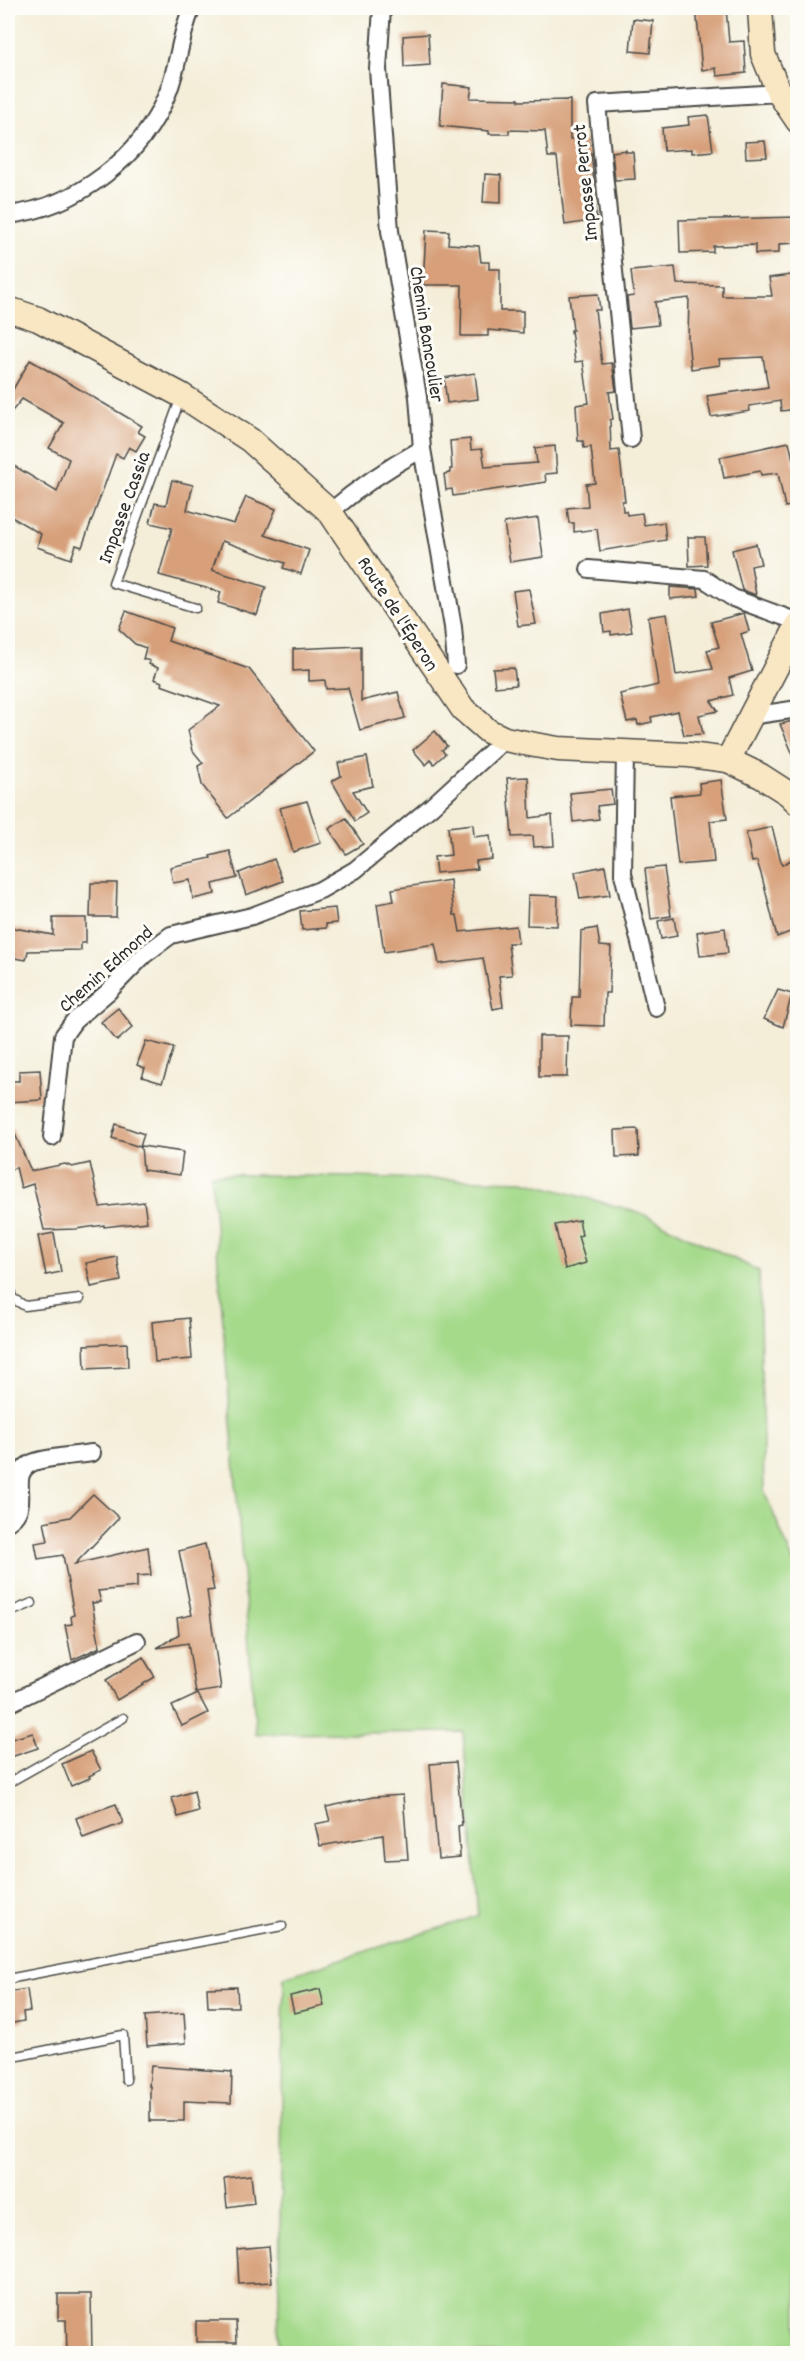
<svg xmlns="http://www.w3.org/2000/svg" width="805" height="2361" viewBox="0 0 805 2361" font-family="Dekko,sans-serif">
	<rect width="100%" height="100%" fill="#fdfcf7"/>
	<filter id="ink" filterUnits="userSpaceOnUse"><feTurbulence type="fractalNoise" baseFrequency=".0167" numOctaves="2"/><feDisplacementMap in="SourceGraphic" scale="12" xChannelSelector="R" yChannelSelector="G"/><feConvolveMatrix kernelMatrix="1 2 1 2 8 2 1 2 1" color-interpolation-filters="sRGB"/></filter>
	<filter id="wash" filterUnits="userSpaceOnUse"><feTurbulence type="fractalNoise" baseFrequency=".008" numOctaves="4" result="noise"/><feDisplacementMap in="SourceGraphic" scale="24" xChannelSelector="R" yChannelSelector="G"/><feGaussianBlur stdDeviation="1.35" result="paint"/><feColorMatrix in="noise" values="0 0 0 0 0 0 0 0 0 0 0 0 0 0 0 0 0 1.4 0 .05"/><feComposite in="paint" operator="in"/></filter>
	<g filter="url(#wash)">
		<rect width="100%" height="100%" fill="#f4eed9"/>
		<path fill="#a5da8b" stroke="#68825b" stroke-width="1.5" d="M211,1174L524,1181L641,1213L759,1271L764,1491L798,1573L797,2353H278L284,1977L478,1916L463,1732L256,1734Z"/>
		<g id="blocks">
			<g fill="#d7a07a">
				<path d="M696,8H726L729,42L744,41L746,73L717,76L716,68L702,70Z"/>
				<path d="M633,19L653,21L650,53L630,51Z"/>
				<path d="M428,34L430,65L404,67L403,36Z"/>
				<path d="M443,84L472,87L470,98L519,99V101L570,100V139L585,138L587,153H591L594,182H590L597,220L565,225L557,157H548L545,131L509,130V134H489V131L440,126Z"/>
				<path d="M708,115L713,151L692,153V149L664,151L662,128L689,125L688,117Z"/>
				<path d="M765,141L767,157L746,158L745,142Z"/>
				<path d="M626,150V152H633L635,179L615,180L612,152Z"/>
				<path d="M485,174L501,175V203L483,202Z"/>
				<path d="M798,217V243L779,244V253L755,254V245L713,246V252L680,253L679,220Z"/>
				<path d="M426,230L449,231L448,244L479,246L481,262H489V269H500V311H523V333L488,330V336H461L462,285H423Z"/>
				<path d="M675,267L677,284L722,285V296H772L769,278L798,274V409L781,411L780,401L749,406L750,411L711,417L707,396L768,387L763,357L719,359L720,365L691,369L688,339L689,298L655,302L658,325L630,328L627,297L634,296L631,271Z"/>
				<path d="M598,294L600,310H595L602,364L612,363L614,376L616,391L609,392L613,419L610,420L611,451L619,450L625,501H622L623,511H626L627,515L642,513L644,525L664,522L666,540L600,551L597,529L574,532V523H569L567,508L588,506L586,484L595,483L591,447L584,448L583,441H578L576,405L589,403L583,361L575,362L571,330H573L569,296Z"/>
				<path d="M30,360L142,426L138,432L145,436L136,451L129,447L123,458L116,454L82,547L76,545L71,559L37,547L41,534L8,515V462L57,492L69,459L49,448L64,423L22,399L8,416V398Z"/>
				<path d="M475,373L478,399L447,403L444,378Z"/>
				<path d="M470,439L471,450L482,449L485,467L537,463L535,448L555,446L557,473L545,474L546,482L453,496L452,489L446,490L444,474L450,473V469H452L450,441Z"/>
				<path d="M789,442L798,481V505L785,507L778,473L761,475L760,471L724,478L720,457Z"/>
				<path d="M172,480L193,485L187,510L234,524L246,497L276,509L265,535L309,550L301,574L283,568L285,563L222,541L212,570L266,587L257,615L218,603L221,592L159,575L172,528L150,523L155,503L166,505Z"/>
				<path d="M538,518L543,557L510,562L504,523Z"/>
				<path d="M688,537H705L707,565L689,566Z"/>
				<path d="M756,544L761,564L751,566L756,595L742,590L732,550Z"/>
				<path d="M670,587L698,589L699,596L670,599Z"/>
				<path d="M529,589L536,624L518,626L513,591Z"/>
				<path d="M628,609L632,632L611,635V631L604,632L602,614Z"/>
				<path d="M126,611L172,628L168,641L249,669L314,751L228,818L202,785L198,766L203,763L193,751L188,730L220,706L161,685L162,682L154,679L158,668L149,664L150,661L143,659L146,648L135,644L119,629Z"/>
				<path d="M744,613L749,631L741,634L752,671L729,678L733,695L711,701L718,711L699,715L703,734L684,735L678,711L651,717L652,722L638,725L637,720L627,722L620,694L658,685L648,617L667,614L676,675L713,669L707,650L719,647L711,622Z"/>
				<path d="M361,646V701L398,692L405,718L360,730L348,688L326,689L325,680L309,681V670L293,671V649Z"/>
				<path d="M514,668L516,685L495,687L493,669Z"/>
				<path d="M798,720V764H797L780,724Z"/>
				<path d="M435,731L447,746L442,750L445,754L434,764L431,760L426,765L413,750Z"/>
				<path d="M367,757L373,786L353,791L367,813L355,821L332,781L341,776L338,763Z"/>
				<path d="M528,777L530,818L552,815L554,846L534,847L533,836L512,837L507,778Z"/>
				<path d="M721,780L727,819L710,821L714,862L678,865L670,796L700,793L699,783Z"/>
				<path d="M611,789L613,804L597,806L599,819L573,822L570,793Z"/>
				<path d="M307,801L321,843L293,852L280,808Z"/>
				<path d="M346,818L363,844L346,854L329,829Z"/>
				<path d="M473,824L474,837L490,835L492,859L476,861L477,869L436,873L434,857L451,855L448,827Z"/>
				<path d="M772,827L782,865L798,856V929L777,937L762,877L757,861L752,862L746,833Z"/>
				<path d="M230,851L237,878L213,884L215,894L193,899L190,880L173,883L170,867L211,858L210,856Z"/>
				<path d="M274,859L283,881L246,895L239,873Z"/>
				<path d="M605,866L610,895L580,899L575,872Z"/>
				<path d="M664,867L671,916L651,919L645,869Z"/>
				<path d="M450,880L454,915H457L460,932L516,926L518,943H508L512,975L499,976L503,1007L493,1009L483,958L439,964L435,944L384,952L377,904L394,901L392,889Z"/>
				<path d="M91,883H117L116,917H90Z"/>
				<path d="M528,895L558,896L557,926L527,925Z"/>
				<path d="M335,908L337,923L326,924V928L302,930L300,911Z"/>
				<path d="M53,918H86V943H81V950L28,951L26,960L8,957V927L53,935Z"/>
				<path d="M674,918L677,936L661,939L658,921Z"/>
				<path d="M597,928L600,946L611,947L609,993H605L604,1026L571,1025L572,997H579L581,931Z"/>
				<path d="M725,928L728,953L700,956L697,932Z"/>
				<path d="M778,990L792,994L783,1027L764,1019Z"/>
				<path d="M118,1008L133,1027L117,1041L101,1022Z"/>
				<path d="M539,1036H568L567,1077H539Z"/>
				<path d="M146,1041L174,1048L162,1083L142,1077L145,1068L137,1065Z"/>
				<path d="M40,1070L42,1100L8,1102V1081H19V1071Z"/>
				<path d="M8,1118L31,1171L65,1164L72,1167L90,1163L100,1207L144,1202L147,1222L104,1227V1225L76,1229L44,1230L33,1184L21,1188L16,1167L8,1172Z"/>
				<path d="M116,1124L144,1134L140,1147L112,1138Z"/>
				<path d="M638,1129L639,1156L616,1157L615,1130Z"/>
				<path d="M141,1146L183,1152L180,1175L143,1170Z"/>
				<path d="M579,1220L582,1235L578,1236L586,1263L565,1269L555,1225Z"/>
				<path d="M54,1233L61,1272L46,1275L38,1236Z"/>
				<path d="M117,1257L121,1281L91,1287L86,1263Z"/>
				<path d="M189,1318L192,1359L155,1362L152,1322Z"/>
				<path d="M127,1343L128,1367L85,1369L84,1345Z"/>
				<path d="M93,1494L119,1518L75,1564L148,1547L151,1575L137,1576V1587L98,1591L101,1602L92,1603L100,1647L72,1660L65,1625L72,1624L71,1616L74,1615L63,1555L38,1559L35,1543L48,1541L44,1522L70,1517Z"/>
				<path d="M205,1544L214,1590L207,1591L221,1689L196,1693L188,1643L157,1648L179,1634L177,1618L192,1615L179,1551Z"/>
				<path d="M143,1657L155,1677L117,1700L106,1680Z"/>
				<path d="M198,1694L208,1713L182,1726L172,1706Z"/>
				<path d="M33,1733L38,1748L8,1758V1740Z"/>
				<path d="M91,1751L101,1770L89,1776L90,1778L71,1786L62,1764Z"/>
				<path d="M456,1762L462,1825L458,1826L460,1857L438,1859L430,1764Z"/>
				<path d="M194,1791L198,1811L178,1817L172,1798Z"/>
				<path d="M403,1795L408,1859L385,1860L383,1835L320,1846L315,1824L330,1821L326,1807L373,1797Z"/>
				<path d="M116,1804L123,1823L83,1838L76,1818Z"/>
				<path d="M237,1987L238,2007H208L207,1988Z"/>
				<path d="M27,1989L30,2011L23,2012L24,2021L8,2024V1992Z"/>
				<path d="M320,1989L324,2006L294,2013L290,1996Z"/>
				<path d="M184,2013L186,2043L147,2046L145,2016Z"/>
				<path d="M151,2066L232,2072L231,2103L184,2101V2121H150V2086H149Z"/>
				<path d="M251,2175L254,2203L227,2207L224,2178Z"/>
				<path d="M269,2246L272,2282L239,2284L237,2249Z"/>
				<path d="M58,2294H91L92,2354H67L66,2320H58Z"/>
				<path d="M196,2321H236L237,2342H196Z"/>
			</g>
		</g>
	</g>
	<g filter="url(#ink)">
		<use href="#blocks" fill-opacity="0" stroke="#494845" stroke-width="1.5"/>
		<g fill="none" stroke-linecap="round" stroke-linejoin="round">
			<defs>
				<g id="lane">
					<path d="M181,397L113,583L196,608"/>
					<path d="M8,1282L12,1298L25,1306L80,1299"/>
					<path d="M8,1613L32,1603"/>
					<path d="M8,1783L123,1718"/>
					<path d="M8,1979L282,1926"/>
					<path d="M8,2058L123,2035L126,2080"/>
				</g>
				<g id="street">
					<path d="M382,8L378,69L390,231L418,397L422,449L453,627L456,665"/>
					<path d="M8,215C77,207 143,157 168,92C179,64 180,34 192,8"/>
					<path d="M631,439L597,104L779,93"/>
					<path d="M330,512C359,487 389,467 422,449"/>
					<path d="M589,569L704,579L733,598L798,622"/>
					<path d="M750,716L798,709"/>
					<path d="M625,753L623,874L656,1008"/>
					<path d="M52,1137L63,1036L74,1021L108,992L144,955L171,935L252,916L320,890L355,870L432,806L505,739"/>
					<path d="M8,1522C34,1505 7,1477 30,1464C39,1458 79,1455 92,1453"/>
					<path d="M8,1704L137,1641"/>
				</g>
				<g id="secondary">
					<path d="M760,8L763,54L779,93L798,121"/>
					<path d="M8,309L38,319L181,395L250,440L330,512L463,709L488,731L505,739L535,745L558,749L689,755L728,760L761,776L789,794L798,803"/>
					<path d="M728,760L798,625"/>
				</g>
			</defs>
			<use href="#lane" stroke="#494845" stroke-width="11"/>
			<use href="#street" stroke="#494845" stroke-width="20"/>
			<use href="#secondary" stroke="#494845" stroke-width="27"/>
			<use href="#lane" stroke="#fff" stroke-width="8"/>
			<use href="#street" stroke="#fff" stroke-width="16"/>
			<use href="#secondary" stroke="#f9e7c3" stroke-width="24"/>
		</g>
	</g>
	<g text-anchor="middle" stroke-width="6" stroke-linejoin="round" paint-order="stroke">
		<g font-size="20" fill="#2b2b2b" stroke="#fdfcf7">
			<text transform="translate(584 183) rotate(-96)" y="7">Impasse Perrot</text>
			<text transform="translate(428 334) rotate(81)" y="7">Chemin Bancoulier</text>
			<text transform="translate(123 507) rotate(-70)" y="7">Impasse Cassia</text>
			<text transform="translate(399 613) rotate(57)" y="7">Route de l'Éperon</text>
			<text transform="translate(105 968) rotate(-42)" y="7">Chemin Edmond</text>
		</g>
	</g>
	<rect width="805" height="2361" fill="none" stroke="#fdfcf7" stroke-width="30"/>
</svg>
